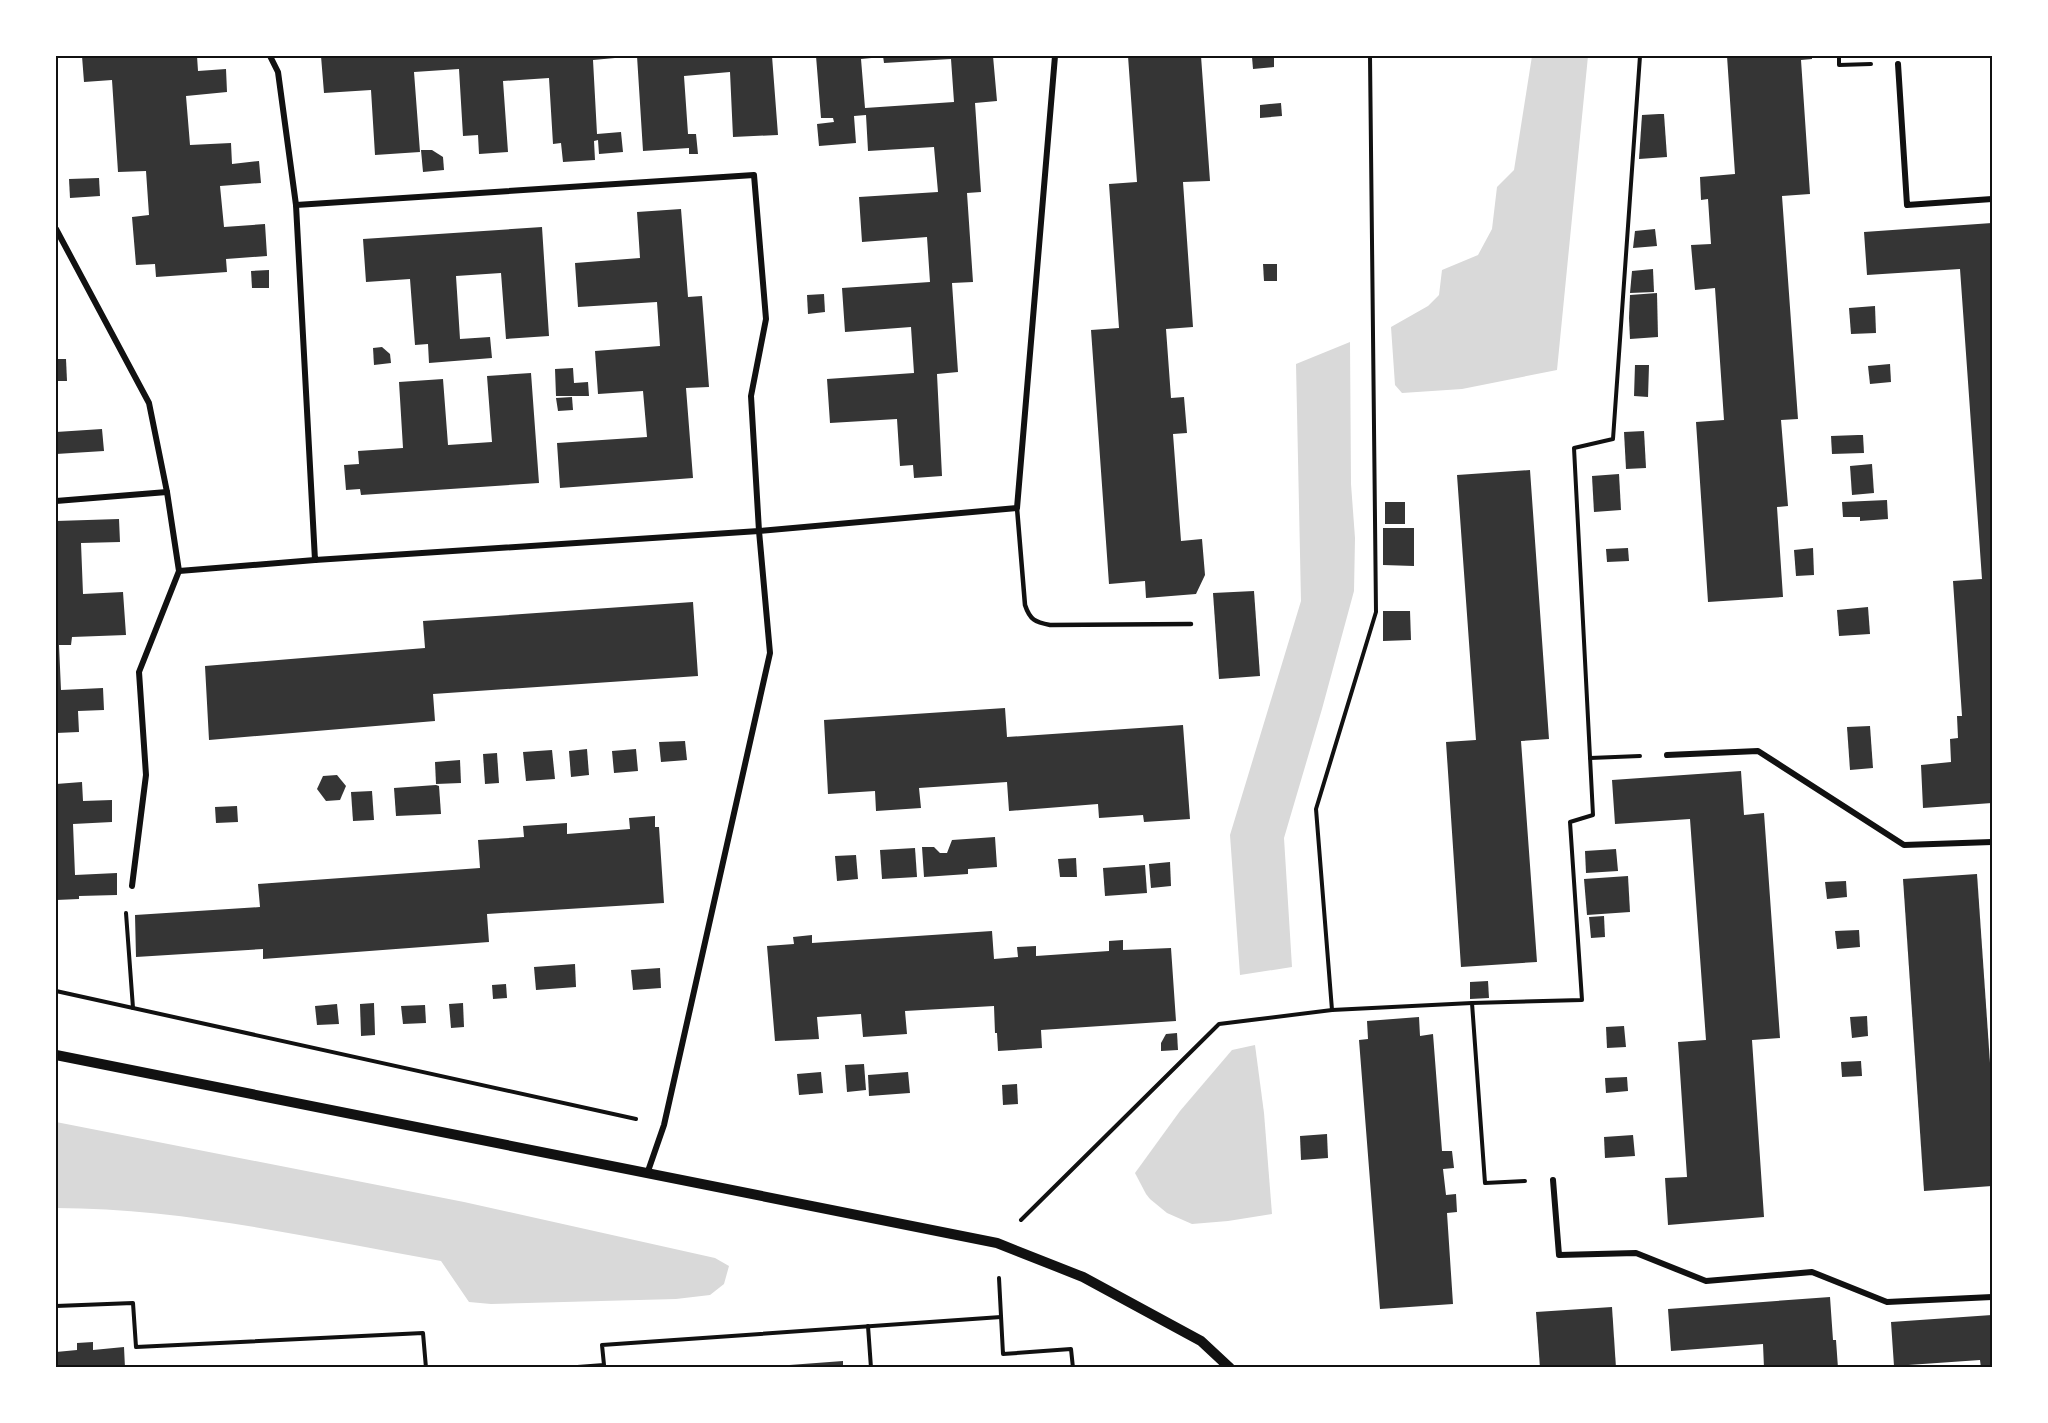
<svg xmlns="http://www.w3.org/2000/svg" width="2048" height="1423" viewBox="0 0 2048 1423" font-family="'Exo 2',sans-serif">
	<rect width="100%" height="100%" fill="#fff"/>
	<g fill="#d9d9d9">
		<path d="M1532,56H1588L1557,370L1462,389L1402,393L1395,385L1391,327L1428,306L1439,295L1442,270L1478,255L1492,229L1497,187L1514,170Z"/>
		<path d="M1350,342L1351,484L1355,538L1354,591L1322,709L1284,838L1292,967L1240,975L1230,835L1301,601L1296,364Z"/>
		<path d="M1255,1045L1264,1113L1272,1214L1228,1221L1192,1224L1167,1213L1150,1199L1146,1194L1135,1173L1180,1111L1232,1050Z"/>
		<path d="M56,1122L464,1202L715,1258L729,1266L724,1284L710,1295L676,1299L491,1304L469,1302L441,1261C314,1239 185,1208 56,1208Z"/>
	</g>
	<g fill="#353535">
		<path d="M82,56H197L198,71L226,69L227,92L186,96L190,145L231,143L232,164L259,161L261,183L220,186L224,227L265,224L267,256L226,259L227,272L156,277L155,264L136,265L132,217L149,215L146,171L118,172L112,80L84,82Z"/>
		<path d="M321,56H772L778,135L733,137L730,72L684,76L688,134H696L698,154H689V148L643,151L637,56L593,60L597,134L621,132L623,152L599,154L598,140L594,141L595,160L563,162L561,143L553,144L549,78L503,81L508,152L479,154L478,135L463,136L459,69L414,72L420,152L375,155L371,90L324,93Z"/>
		<path d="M816,56H882V57L861,59L865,108L954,102L951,59L884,63L883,56H993L997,101L975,103L981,192L967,193L973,282L952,283L958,372L937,374L942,476L914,478L913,465L900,466L897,419L830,423L827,379L914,373L911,327L845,332L842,288L930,282L927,237L862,242L859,197L938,192L934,147L868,151L866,115L854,116L856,143L819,146L817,124L834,122L833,118H821Z"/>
		<path d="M1128,56H1201L1210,181L1183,182L1193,327L1166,329L1171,398L1184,397L1187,433L1173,434L1181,541L1202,539L1205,575L1196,594L1146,598L1145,581L1109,584L1091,330L1119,328L1109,184L1137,182Z"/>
		<path d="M1274,56V67L1253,69L1252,57Z"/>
		<path d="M1727,56H1812V59L1801,60L1810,194L1782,196L1798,419L1781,420L1788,506L1777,507L1783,597L1708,602L1696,422L1724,420L1715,288L1695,290L1691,245L1711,244L1708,199L1701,200L1700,177L1735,174Z"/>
		<path d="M1281,103L1282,116L1260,118V105Z"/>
		<path d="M1659,114H1664L1667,157L1639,159L1642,115Z"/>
		<path d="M421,150H432L443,157L444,170L423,172Z"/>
		<path d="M99,178L100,196L70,198L69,179Z"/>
		<path d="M681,209L688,297L702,296L709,387L686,388L693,478L560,488L557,443L647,437L643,391L598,394L595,351L660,346L657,302L578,307L575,263L640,258L637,212Z"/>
		<path d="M1992,223V803L1923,808L1921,765L1951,762L1950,739L1958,738L1957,716H1962L1953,581L1982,579L1960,269L1867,275L1864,232Z"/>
		<path d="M542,227L549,336L506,339L501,273L456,276L460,339L490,337L492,358L429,363L428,344L415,345L410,279L366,282L363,239Z"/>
		<path d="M1655,229L1657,246L1633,248L1635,231Z"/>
		<path d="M1263,264H1277V281H1264Z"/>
		<path d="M1653,269L1654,292L1630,293L1632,271Z"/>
		<path d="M269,270V288H252L251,271Z"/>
		<path d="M1657,293L1658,337L1630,339L1629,318L1630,295Z"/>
		<path d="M824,294L825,312L808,314L807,295Z"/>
		<path d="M1875,306L1876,333L1851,334L1849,308Z"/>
		<path d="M382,347L390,354L391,363L374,365L373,348Z"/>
		<path d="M56,359H66L67,381H56Z"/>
		<path d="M1890,364L1891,382L1870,384L1868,366Z"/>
		<path d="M1635,365H1649L1648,397L1634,396Z"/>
		<path d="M573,368L574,383L588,382L589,396H556L555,369Z"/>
		<path d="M531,373L539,483L361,495L360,489L346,490L344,465L359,464L358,451L403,448L399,382L443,379L448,445L492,442L487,376Z"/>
		<path d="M572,397L573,410L558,411L556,398Z"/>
		<path d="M102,429L104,451L56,454V432Z"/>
		<path d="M1644,431L1646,468L1626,469L1624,432Z"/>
		<path d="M1858,435H1863L1864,453L1832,454L1831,436Z"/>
		<path d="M1872,464L1874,493L1852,495L1850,466Z"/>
		<path d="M1530,470L1549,739L1521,741L1537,962L1461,967L1446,742L1476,740L1457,475Z"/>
		<path d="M1619,474L1621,510L1594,512L1592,476Z"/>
		<path d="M1887,500L1888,519L1860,521V517H1843L1842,502Z"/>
		<rect x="1385" y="502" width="20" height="22"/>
		<path d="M119,519L120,542L81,543L83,594L123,592L126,635L72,637L71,645H59L61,690L103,688L104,710L78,711L79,732L56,733V521Z"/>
		<path d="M1383,528H1414V566L1383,565Z"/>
		<path d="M1628,548L1629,561L1607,562L1606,549Z"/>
		<path d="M1813,548L1814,575L1796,576L1794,550Z"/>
		<path d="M1254,591L1260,676L1219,679L1213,593Z"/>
		<path d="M693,602L698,676L433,694L435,721L209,740L205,666L425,648L423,621Z"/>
		<path d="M1868,607L1870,634L1839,636L1837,610Z"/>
		<path d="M1383,611H1410L1411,640L1383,641Z"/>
		<path d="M1005,708L1007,737L1183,725L1190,819L1144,822L1143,815L1099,818L1098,804L1009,811L1007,782L919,788L921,808L876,811L875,791L828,794L824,720Z"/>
		<path d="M1870,726L1873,768L1850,770L1847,727Z"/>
		<path d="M685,741L687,760L661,762L659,742Z"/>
		<path d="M587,749L589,775L571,777L569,751Z"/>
		<path d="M636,749L638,771L614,773L612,751Z"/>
		<path d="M552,750L555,779L526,781L523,752Z"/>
		<path d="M497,753L499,783L485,784L483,754Z"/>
		<path d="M460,760L461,783L436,784L435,762Z"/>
		<path d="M1741,771L1744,815L1764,813L1780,1038L1752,1040L1764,1217L1668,1225L1665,1178L1687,1177L1678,1042L1706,1040L1690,819L1615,824L1612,780Z"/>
		<path d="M337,775L346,786L340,800L326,801L317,789L323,776Z"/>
		<path d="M82,782L83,801L112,800V822L73,824L75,875L117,873V895L79,896V899L56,900V784Z"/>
		<path d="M436,785L439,786L441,814L396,816L394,788Z"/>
		<path d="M372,791L374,820L353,821L351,792Z"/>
		<path d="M237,806L238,822L216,823L215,807Z"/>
		<path d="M655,816V827H659L664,903L487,914L489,942L263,959V949L136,957L135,915L260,907L258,884L480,868L478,840L524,837L523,826L567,823V834L630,829L629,818Z"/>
		<path d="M995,837L997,867L968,869V874L924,877L922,847H934L940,853H947L952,840Z"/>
		<path d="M915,848L917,877L882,879L880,850Z"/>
		<path d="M1616,849L1618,871L1586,873L1585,851Z"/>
		<path d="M856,855L858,879L837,881L835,856Z"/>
		<path d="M1076,858L1077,877H1060L1058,859Z"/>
		<path d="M1170,862L1171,886L1151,888L1149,864Z"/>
		<path d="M1145,865L1147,893L1105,896L1103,868Z"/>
		<path d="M1977,874L1992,1092V1186L1924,1191L1903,879Z"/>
		<path d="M1628,876L1630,912L1587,915L1584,879Z"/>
		<path d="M1846,881L1847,897L1827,899L1825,882Z"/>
		<path d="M1604,916L1605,937L1591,938L1589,917Z"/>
		<path d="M1859,930L1860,947L1837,949L1835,931Z"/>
		<path d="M992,931L994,959L1018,957L1017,947L1036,946V956L1109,951V941L1123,940V950L1171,948L1176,1021L1041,1030L1042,1048L998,1051L997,1033H995L994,1006L905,1011L907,1034L863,1037L861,1014L817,1017L819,1039L775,1041L767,946L794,944L793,937L812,935V943Z"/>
		<path d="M575,964L576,987L536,990L534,967Z"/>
		<path d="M660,968L661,988L633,990L631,970Z"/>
		<path d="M1488,981L1489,998L1470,999V982Z"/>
		<path d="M506,984L507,998L493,999L492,985Z"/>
		<path d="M374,1003L375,1035L361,1036L360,1004Z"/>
		<path d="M463,1003L464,1027L451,1028L449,1004Z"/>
		<path d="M337,1004L339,1024L317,1025L315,1006Z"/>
		<path d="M425,1005L426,1023L403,1024L401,1006Z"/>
		<path d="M1867,1016L1868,1036L1852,1038L1850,1017Z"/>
		<path d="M1419,1017L1420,1036L1433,1034L1442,1151H1452L1454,1168L1443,1169L1446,1195L1456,1194L1457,1212L1447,1213L1453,1304L1380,1309L1359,1040L1368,1039L1367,1021Z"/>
		<path d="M1624,1026L1626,1047L1607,1048L1606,1027Z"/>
		<path d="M1177,1033L1178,1050L1161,1051V1043L1166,1034Z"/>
		<path d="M1861,1061L1862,1076L1842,1077L1841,1062Z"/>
		<path d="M864,1064L866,1090L847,1092L845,1065Z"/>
		<path d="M821,1072L823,1093L799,1095L797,1074Z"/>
		<path d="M908,1072L910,1093L869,1096L868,1075Z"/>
		<path d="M1627,1077L1628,1091L1606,1093L1605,1078Z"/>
		<path d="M1017,1084L1018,1104L1003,1105L1002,1085Z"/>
		<path d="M1327,1134L1328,1158L1301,1160L1300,1136Z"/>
		<path d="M1633,1135L1635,1156L1605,1158L1604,1137Z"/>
		<path d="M1830,1297L1833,1340H1836L1838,1368H1764L1763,1344L1671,1351L1668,1309Z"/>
		<path d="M1612,1307L1616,1368H1540L1536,1312Z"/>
		<path d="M1992,1315V1368H1981L1980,1360L1894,1366L1891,1322Z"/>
		<path d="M93,1342V1350L124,1347L125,1368H56V1352L77,1350V1343Z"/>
		<path d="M843,1361V1368H776V1366Z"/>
	</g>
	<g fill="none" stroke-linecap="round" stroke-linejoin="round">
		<g stroke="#111" stroke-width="4">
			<path d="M1839,56V65L1871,64"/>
			<path d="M1590,758L1640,756"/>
			<path d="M126,913L133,1008"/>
			<path d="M56,991L636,1119"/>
			<path d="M1332,1010L1316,809L1376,612L1370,56"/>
			<path d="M1525,1181L1485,1183L1472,1003L1582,1000L1570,822L1593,815L1574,448L1613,439L1640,56"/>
			<path d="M1021,1220L1219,1024L1332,1010L1472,1003"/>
			<path d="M999,1278L1003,1354L1071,1349L1073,1368"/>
			<path d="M56,1306L133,1303L136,1347L423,1333L426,1368"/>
			<path d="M868,1326L871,1368"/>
			<path d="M564,1368L604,1365L602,1345L1001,1317"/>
		</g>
		<path stroke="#111" stroke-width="4.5" d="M1017,508L1025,605C1030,620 1035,622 1050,625L1191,624"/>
		<g stroke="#111" stroke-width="6">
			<path d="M270,56L278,72L296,205L315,560L759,531L1017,508L1055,56"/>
			<path d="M1898,64L1907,205L1992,199"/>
			<path d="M296,205L754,175L766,319L751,396L759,531L770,653L664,1125L647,1174"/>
			<path d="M56,229L149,403L167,492L179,571L139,672L146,775L132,886"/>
			<path d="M56,501L167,492"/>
			<path d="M179,571L315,560"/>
			<path d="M1667,755L1758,751L1904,845L1992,842"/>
			<path d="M1553,1180L1559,1255L1636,1253L1706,1281L1812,1272L1887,1302L1992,1297"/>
		</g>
		<path stroke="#111" stroke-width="10" d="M56,1055L997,1243L1083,1277L1201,1341L1230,1368"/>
	</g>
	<rect width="2048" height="1423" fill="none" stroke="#ffffff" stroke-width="114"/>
	<rect x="57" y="57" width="1934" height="1309" fill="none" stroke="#111" stroke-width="2"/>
</svg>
